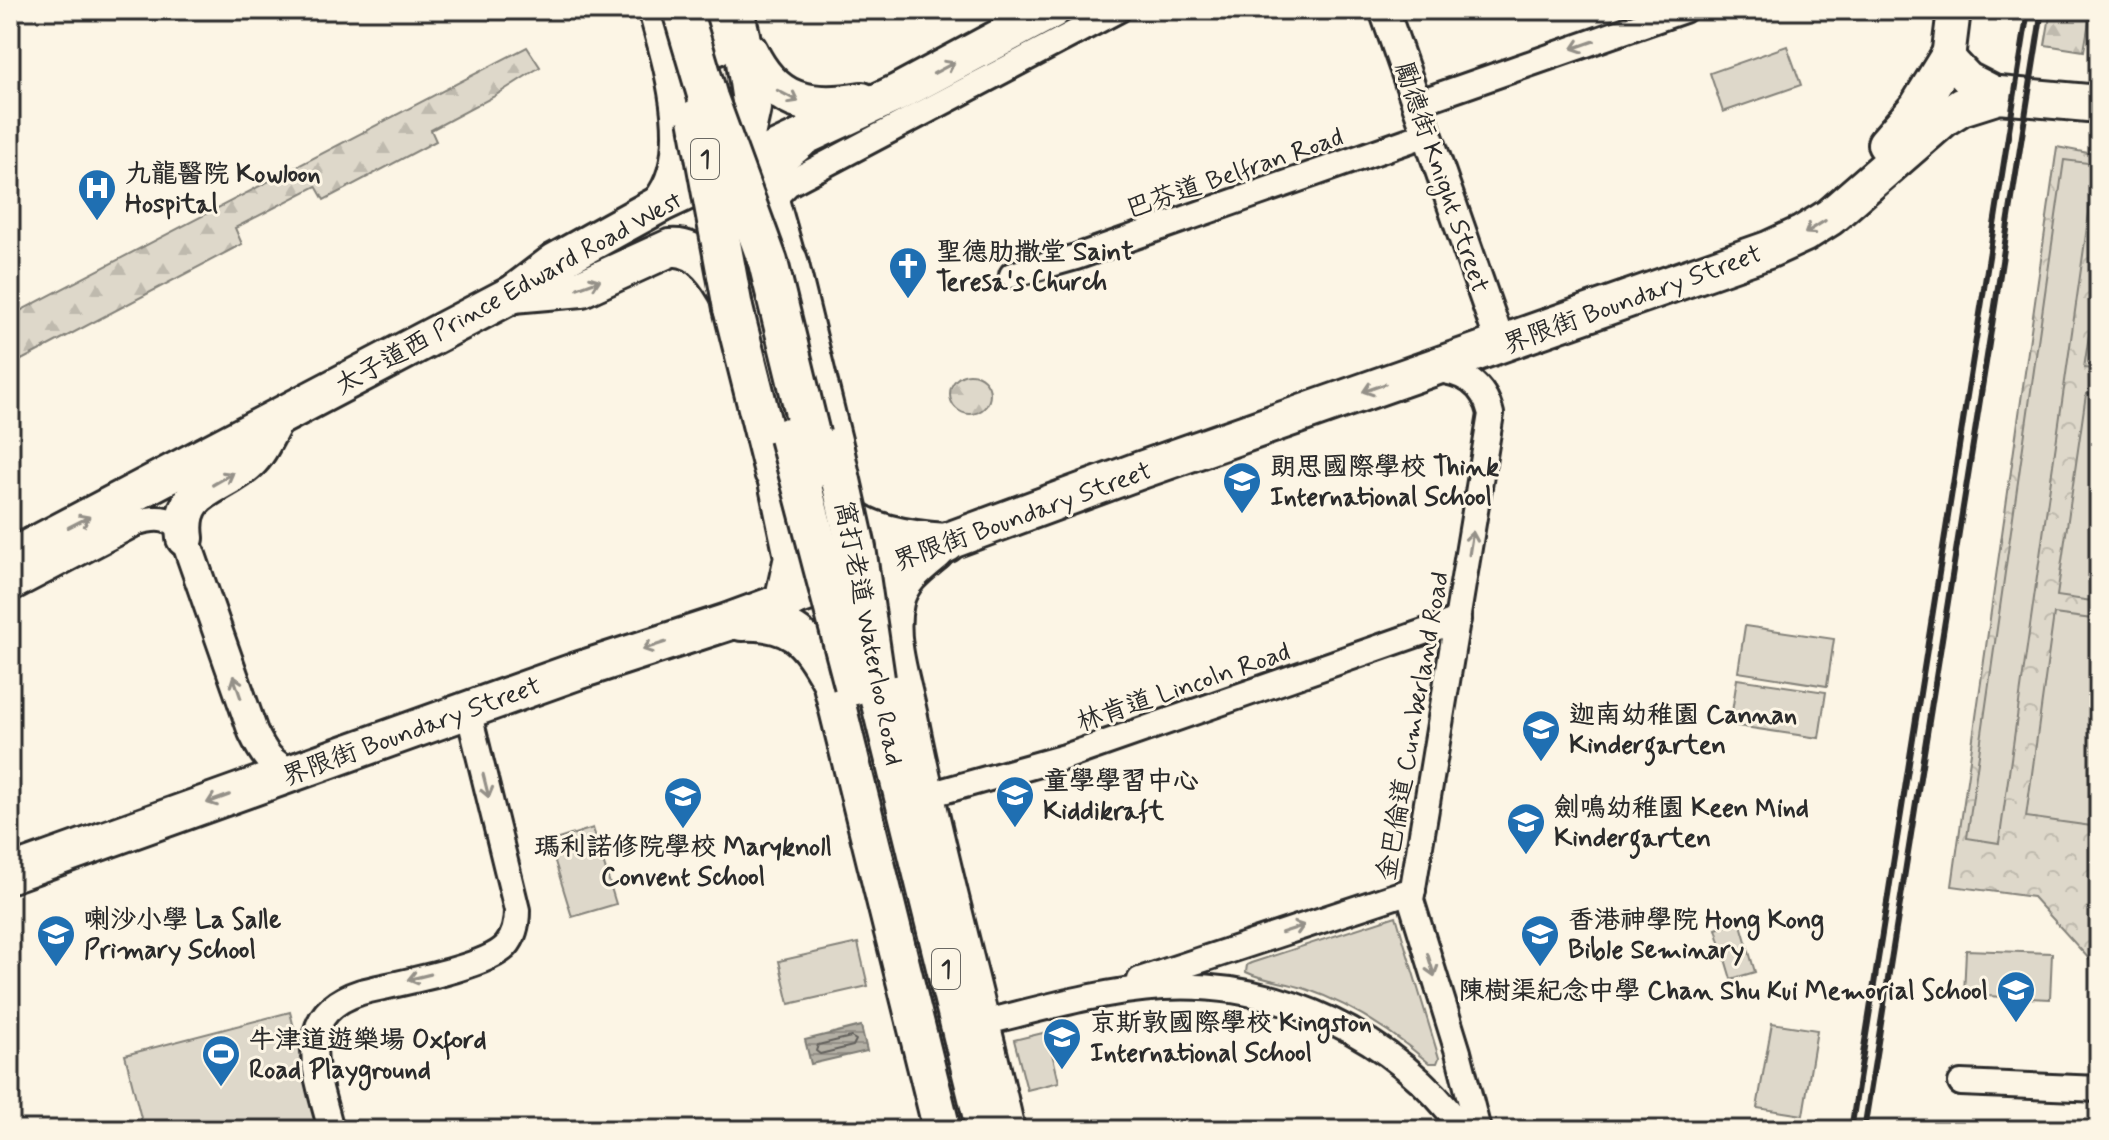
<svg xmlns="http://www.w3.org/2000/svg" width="2109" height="1140" viewBox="0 0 2109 1140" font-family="Mynerve,'LXGW WenKai TC',sans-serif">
	<defs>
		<pattern id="forest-firs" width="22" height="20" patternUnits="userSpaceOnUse" patternTransform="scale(2)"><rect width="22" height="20" fill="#ded8ca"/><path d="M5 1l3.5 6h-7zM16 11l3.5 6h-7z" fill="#bfbaae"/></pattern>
		<pattern id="park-crowns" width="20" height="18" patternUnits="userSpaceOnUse" patternTransform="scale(2)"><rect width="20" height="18" fill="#ded8ca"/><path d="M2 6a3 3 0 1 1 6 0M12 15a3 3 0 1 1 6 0" fill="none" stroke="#bfbaae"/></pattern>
		<pattern id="water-rules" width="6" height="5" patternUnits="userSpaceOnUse" patternTransform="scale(2)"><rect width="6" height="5" fill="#b4b0a5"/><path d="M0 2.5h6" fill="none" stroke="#938f87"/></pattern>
	</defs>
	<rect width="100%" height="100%" fill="#fcf5e5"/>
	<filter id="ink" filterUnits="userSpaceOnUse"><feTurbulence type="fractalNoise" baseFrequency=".0125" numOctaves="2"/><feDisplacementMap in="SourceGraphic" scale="16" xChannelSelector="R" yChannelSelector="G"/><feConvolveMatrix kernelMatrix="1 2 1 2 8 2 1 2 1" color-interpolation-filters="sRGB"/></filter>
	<g filter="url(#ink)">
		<g fill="url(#forest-firs)" stroke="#84827a" stroke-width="2">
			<path d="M2051,10H2091L2084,51L2045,45Z"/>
			<path d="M527,47L540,67L493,97L431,130L436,141L324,200L316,186L235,228L242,244L10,366V316Z"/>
			<circle cx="970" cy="394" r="20"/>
		</g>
		<path fill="url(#park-crowns)" stroke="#84827a" stroke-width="2" d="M2057,147L2099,155V970L2033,897L1952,886Z"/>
		<g fill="#ded8ca" stroke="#84827a" stroke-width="2">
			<path d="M1787,46L1801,85L1723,112L1710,73Z"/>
			<path d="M2064,160L2096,164L1999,843L1967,838Z"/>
			<path d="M2097,283H2099V370L2084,368Z"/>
			<path d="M2086,394L2099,395V602L2057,596Z"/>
			<path d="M2054,614L2099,620V827L2026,817Z"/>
			<path d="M1745,626L1834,639L1827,686L1738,672Z"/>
			<path d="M1737,679L1826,692L1819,738L1730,725Z"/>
			<path d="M593,828L616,904L572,917L549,842Z"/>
			<path d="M1396,916L1439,1058L1437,1063H1429C1392,1031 1353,1005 1306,989C1287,982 1264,981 1246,972L1247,965L1251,963Z"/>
			<path d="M1740,921L1755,972L1731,979L1716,929Z"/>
			<path d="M858,943L868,986L789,1004L779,961Z"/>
			<path d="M1966,950L2052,953L2050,999L1964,995Z"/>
			<path d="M290,1012L320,1130H112L142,1122L125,1055Z"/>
			<path d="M1772,1023L1817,1030L1803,1115L1757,1108Z"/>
			<path d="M1047,1032L1059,1082L1027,1090L1014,1040Z"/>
		</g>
		<path fill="url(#water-rules)" stroke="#7d7b74" stroke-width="2" d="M861,1026L867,1051L811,1064L805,1040Z"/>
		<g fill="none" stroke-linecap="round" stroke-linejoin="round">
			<path stroke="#62605c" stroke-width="2" d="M851,1037L856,1040L853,1046L820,1054L816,1051L818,1045Z"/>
			<path stroke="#7d7b74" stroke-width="6" d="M411,10L412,11"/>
			<defs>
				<g id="minor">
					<path d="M1417,103L1684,10"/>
					<path d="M797,273L777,203V195L788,184L1118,10"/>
					<path d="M1012,275L1076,257L1427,134"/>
					<path d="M1433,370C1463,371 1484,384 1491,414L1411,900L1458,1052L1478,1130"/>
					<path d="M10,589L138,522C159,516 174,517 185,538"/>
					<path d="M925,796L1065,757L1458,620"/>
					<path d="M1140,980L1413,890"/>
					<path d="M982,1023C1040,1009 1101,991 1162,987C1279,980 1395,1036 1464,1130"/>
					<path d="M1961,1083L2099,1089"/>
					<path d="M331,1130C318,1076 289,1015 361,992C393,984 486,968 506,946C515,936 517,924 517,910L468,710"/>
				</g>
				<g id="tertiary">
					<path d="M1384,10L1501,345"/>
					<path d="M185,538L253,732C263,753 270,764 291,773"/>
				</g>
				<path id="secondary" d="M1954,10L1948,58L1968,79L1999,95"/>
				<g id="primary">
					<path d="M657,10C672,64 701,155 660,204"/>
					<path d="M749,51C774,103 808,110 862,101"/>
					<path d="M1886,144L1918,107L1948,58"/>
					<path d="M735,185L752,108L741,35L735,10"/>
					<path d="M513,294L582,288L670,248C701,245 720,278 733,302"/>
					<path d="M769,443L793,557L783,602"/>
					<path d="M185,538C178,486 221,489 249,461C259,452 266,435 273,423"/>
					<path d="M936,551C918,566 900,579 895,602C886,640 903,685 910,722C937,859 976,993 1006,1130"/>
					<path d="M10,558L513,294L555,262L660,204L897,93L1052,10"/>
					<path d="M742,622C793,620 807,638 831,681L942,1130"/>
					<path d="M10,874L577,671L728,622L1141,470L1768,250L1803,234L1830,217L1945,117L1961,107L1999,95L2099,104"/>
				</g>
				<g id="trunk">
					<path d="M706,10L715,46"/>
					<path d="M743,222C753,175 763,169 799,140"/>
					<path d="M788,261L834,449"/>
					<path d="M733,308L774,472"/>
					<path d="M832,496C837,502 842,511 848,516C871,536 916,541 946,543"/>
					<path d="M875,679L986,1130"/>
				</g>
			</defs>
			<use href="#minor" stroke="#2b2b2b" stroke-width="30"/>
			<use href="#tertiary" stroke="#2b2b2b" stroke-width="34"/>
			<use href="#secondary" stroke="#2b2b2b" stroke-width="38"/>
			<use href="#primary" stroke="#2b2b2b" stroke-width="42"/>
			<use href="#trunk" stroke="#2b2b2b" stroke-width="44"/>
			<use href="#minor" stroke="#fcf5e5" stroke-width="24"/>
			<use href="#tertiary" stroke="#fcf5e5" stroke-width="28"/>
			<use href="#secondary" stroke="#fcf5e5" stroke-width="32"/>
			<use href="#primary" stroke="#fcf5e5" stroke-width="36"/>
			<use href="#trunk" stroke="#fcf5e5" stroke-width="38"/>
			<g stroke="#2b2b2b" stroke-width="6">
				<path d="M1851,1130L2028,10"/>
				<path d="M1864,1130L2042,10"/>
			</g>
			<defs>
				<g id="trunk-bridge">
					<path d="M682,10L708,98L768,262L818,467"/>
					<path d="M698,118L733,308"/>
					<path d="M789,437L854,685"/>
					<path d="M834,449L856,548L875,679"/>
				</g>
			</defs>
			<use href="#trunk-bridge" stroke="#2b2b2b" stroke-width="44" stroke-linecap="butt"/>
			<use href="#trunk-bridge" stroke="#fcf5e5" stroke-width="38"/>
		</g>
		<defs><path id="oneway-shaft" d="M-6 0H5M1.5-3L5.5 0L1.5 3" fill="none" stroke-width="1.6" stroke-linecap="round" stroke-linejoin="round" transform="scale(2)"/></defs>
		<g stroke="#949088">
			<use href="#oneway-shaft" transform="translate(1583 45) rotate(161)"/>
			<use href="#oneway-shaft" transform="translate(944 68) rotate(-28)"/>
			<use href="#oneway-shaft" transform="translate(788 96) rotate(28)"/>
			<use href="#oneway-shaft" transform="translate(1815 227) rotate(148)"/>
			<use href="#oneway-shaft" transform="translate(589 284) rotate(-20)"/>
			<use href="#oneway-shaft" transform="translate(1374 388) rotate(161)"/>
			<use href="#oneway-shaft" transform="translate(223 479) rotate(-30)"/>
			<use href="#oneway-shaft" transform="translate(79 522) rotate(-27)"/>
			<use href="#oneway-shaft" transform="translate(1471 543) rotate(-81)"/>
			<use href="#oneway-shaft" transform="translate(654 646) rotate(162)"/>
			<use href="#oneway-shaft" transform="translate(237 687) rotate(-109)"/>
			<use href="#oneway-shaft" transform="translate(486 786) rotate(76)"/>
			<use href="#oneway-shaft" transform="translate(218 799) rotate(160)"/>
			<use href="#oneway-shaft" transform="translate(1293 929) rotate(-18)"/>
			<use href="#oneway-shaft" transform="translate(1431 965) rotate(73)"/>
			<use href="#oneway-shaft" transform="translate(419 977) rotate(166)"/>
		</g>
	</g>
	<defs>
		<symbol id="hospital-pin" viewBox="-11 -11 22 30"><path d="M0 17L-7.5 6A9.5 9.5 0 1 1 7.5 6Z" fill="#1f6fb2" stroke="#fcf5e5"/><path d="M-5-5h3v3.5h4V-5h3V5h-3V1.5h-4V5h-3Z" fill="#fff"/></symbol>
		<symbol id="church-pin" viewBox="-11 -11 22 30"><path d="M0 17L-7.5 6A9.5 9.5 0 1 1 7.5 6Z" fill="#1f6fb2" stroke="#fcf5e5"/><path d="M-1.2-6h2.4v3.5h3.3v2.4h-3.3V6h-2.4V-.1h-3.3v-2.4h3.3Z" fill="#fff"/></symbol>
		<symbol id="school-pin" viewBox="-11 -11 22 30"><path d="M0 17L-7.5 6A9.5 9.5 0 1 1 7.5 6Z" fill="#1f6fb2" stroke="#fcf5e5"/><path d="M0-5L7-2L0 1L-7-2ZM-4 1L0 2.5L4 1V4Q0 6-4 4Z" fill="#fff"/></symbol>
		<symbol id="university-pin" viewBox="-11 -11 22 30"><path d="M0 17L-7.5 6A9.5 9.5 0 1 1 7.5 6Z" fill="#1f6fb2" stroke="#fcf5e5"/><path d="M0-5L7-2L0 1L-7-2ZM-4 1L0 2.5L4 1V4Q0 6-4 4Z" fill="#fff"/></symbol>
		<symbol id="stadium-pin" viewBox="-11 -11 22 30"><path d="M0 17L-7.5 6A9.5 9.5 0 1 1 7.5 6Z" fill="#1f6fb2" stroke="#fcf5e5"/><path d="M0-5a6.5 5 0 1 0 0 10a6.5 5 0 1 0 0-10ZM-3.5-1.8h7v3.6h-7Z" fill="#fff"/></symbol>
	</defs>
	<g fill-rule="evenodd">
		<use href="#hospital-pin" x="75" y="166" width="44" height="60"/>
		<use href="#church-pin" x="886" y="244" width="44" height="60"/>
		<use href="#school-pin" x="1220" y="459" width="44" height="60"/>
		<use href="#school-pin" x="1519" y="707" width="44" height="60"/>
		<use href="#school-pin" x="993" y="773" width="44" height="60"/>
		<use href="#school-pin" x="661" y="774" width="44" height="60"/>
		<use href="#school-pin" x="1504" y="800" width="44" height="60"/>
		<use href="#school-pin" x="34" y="912" width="44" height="60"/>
		<use href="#university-pin" x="1518" y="912" width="44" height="60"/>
		<use href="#school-pin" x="1994" y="968" width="44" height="60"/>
		<use href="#school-pin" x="1040" y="1015" width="44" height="60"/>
		<use href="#stadium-pin" x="199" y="1032" width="44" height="60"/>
	</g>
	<g text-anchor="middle" stroke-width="6" stroke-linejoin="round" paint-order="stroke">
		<g fill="#fcf5e5" stroke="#6a6863" stroke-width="2">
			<rect x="691" y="139" width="28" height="40" rx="6"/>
			<rect x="932" y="949" width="28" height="40" rx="6"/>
		</g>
		<g font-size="24" font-weight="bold" fill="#2b2b2b">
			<text x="705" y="167">1</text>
			<text x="946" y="977">1</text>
		</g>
		<g font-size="26" fill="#2b2b2b" stroke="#fcf5e5">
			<text transform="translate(1234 172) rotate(-19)" y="9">巴芬道 Belfran Road</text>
			<text transform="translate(1443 177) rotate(71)" y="9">勵德街 Knight Street</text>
			<text transform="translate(508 292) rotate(-29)" y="9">太子道西 Prince Edward Road West</text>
			<text transform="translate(1632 298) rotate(-20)" y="9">界限街 Boundary Street</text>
			<text transform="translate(1022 515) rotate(-20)" y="9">界限街 Boundary Street</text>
			<text transform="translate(870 633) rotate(79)" y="9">窩打老道 Waterloo Road</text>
			<text transform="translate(1183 686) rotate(-19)" y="9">林肯道 Lincoln Road</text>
			<text transform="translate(1412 726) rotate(-80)" y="9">金巴倫道 Cumberland Road</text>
			<text transform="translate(411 730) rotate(-20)" y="9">界限街 Boundary Street</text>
		</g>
		<g font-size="26" font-weight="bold" fill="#2b2b2b" stroke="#fcf5e5" text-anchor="start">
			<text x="125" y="182">九龍醫院 Kowloon<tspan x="125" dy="30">Hospital</tspan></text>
			<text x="936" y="260">聖德肋撒堂 Saint<tspan x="936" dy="30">Teresa's Church</tspan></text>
			<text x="1270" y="475">朗思國際學校 Think<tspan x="1270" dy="30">International School</tspan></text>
			<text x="1569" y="723">迦南幼稚園 Cannan<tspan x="1569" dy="30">Kindergarten</tspan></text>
			<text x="1043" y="789">童學學習中心<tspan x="1043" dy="30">Kiddikraft</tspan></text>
			<text x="1554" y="816">劍鳴幼稚園 Keen Mind<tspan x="1554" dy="30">Kindergarten</tspan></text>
			<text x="683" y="855" text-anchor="middle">瑪利諾修院學校 Maryknoll<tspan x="683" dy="30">Convent School</tspan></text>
			<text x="84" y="928">喇沙小學 La Salle<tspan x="84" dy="30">Primary School</tspan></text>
			<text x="1568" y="928">香港神學院 Hong Kong<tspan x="1568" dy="30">Bible Seminary</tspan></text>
			<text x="1988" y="999" text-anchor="end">陳樹渠紀念中學 Chan Shu Kui Memorial School</text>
			<text x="1090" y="1031">京斯敦國際學校 Kingston<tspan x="1090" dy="30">International School</tspan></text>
			<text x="249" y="1048">牛津道遊樂場 Oxford<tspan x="249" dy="30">Road Playground</tspan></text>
		</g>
	</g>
	<rect width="2109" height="1140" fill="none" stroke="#fcf5e5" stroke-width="40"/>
	<rect x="20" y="20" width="2069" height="1100" fill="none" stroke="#2b2b2b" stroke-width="3" filter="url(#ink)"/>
</svg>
